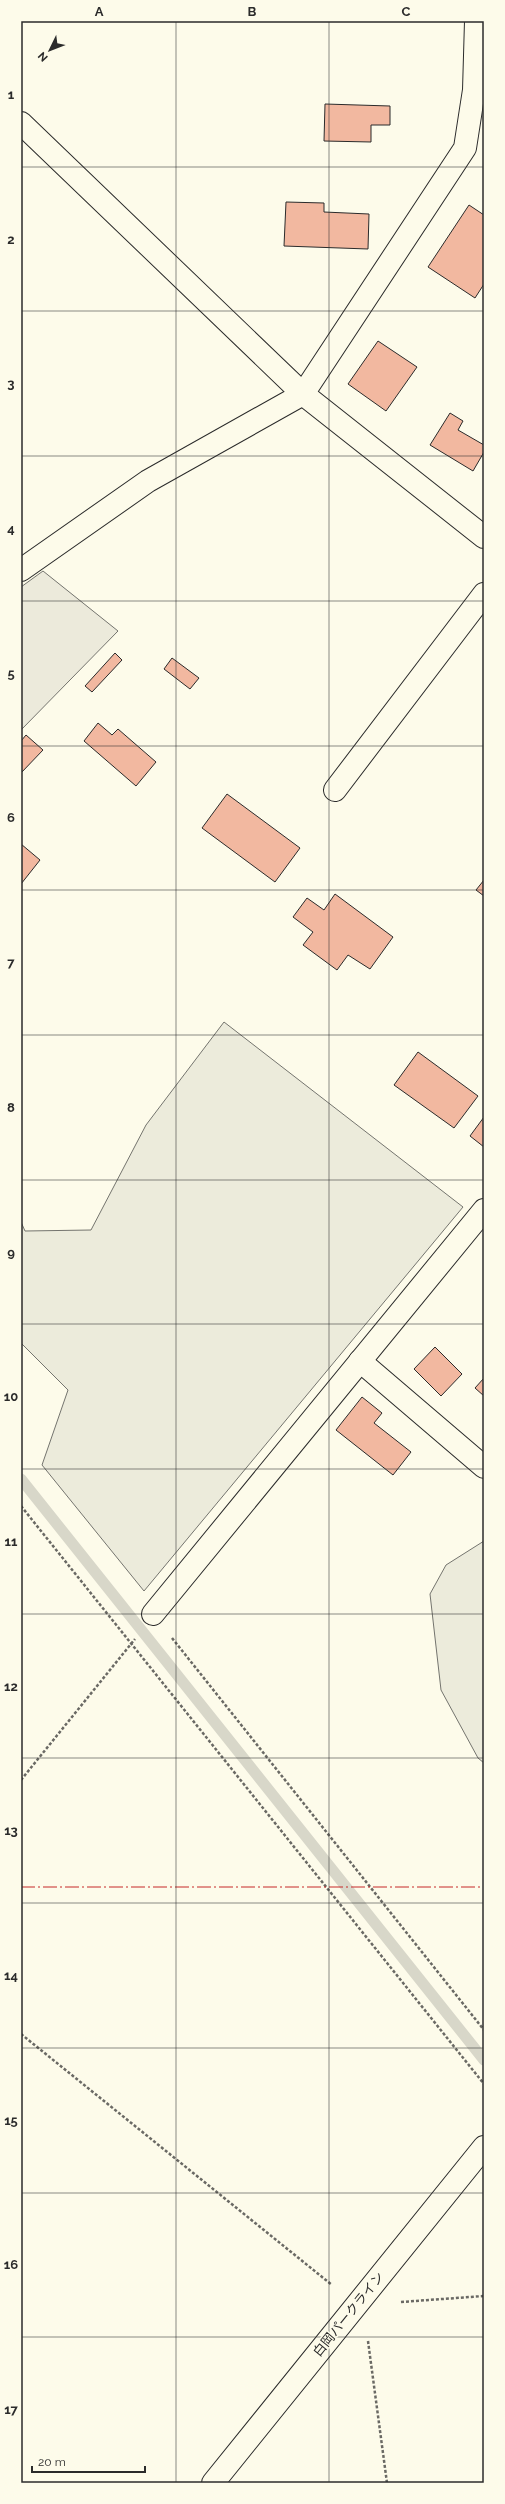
<svg xmlns="http://www.w3.org/2000/svg" width="505" height="2504" viewBox="0 0 505 2504" font-family="Raleway,'Noto Sans JP',sans-serif">
	<rect width="100%" height="100%" fill="#fdfbea"/>
	<g fill="#ecebdb" stroke="#74746e">
		<path d="M224,1022L463,1207L144,1591L42,1465L68,1390L21,1343V1222L25,1231L91,1230L146,1125Z"/>
		<path d="M484,1541V1763L478,1758L441,1690L430,1594L446,1565Z"/>
	</g>
	<path fill="#eceadb" stroke="#74746e" d="M43,571L118,631L21,730V587Z"/>
	<g fill="none" stroke-linecap="round" stroke-linejoin="round">
		<path stroke="#d8d7c9" stroke-width="11" d="M21,1479L484,2060"/>
	</g>
	<g fill="#f2b8a0" stroke="#2b2b2b">
		<path d="M325,104L390,106V125H371V142L324,141Z"/>
		<path d="M286,202L324,203V212L369,214L368,249L284,246Z"/>
		<path d="M469,205L484,215V284L475,298L428,267Z"/>
		<path d="M378,341L417,367L386,411L348,384Z"/>
		<path d="M450,413L463,421L458,430L484,445V452L473,471L430,445Z"/>
		<path d="M115,653L122,660L92,692L85,686Z"/>
		<path d="M172,658L199,678L190,689L164,669Z"/>
		<path d="M98,723L112,735L118,729L156,762L136,786L84,741Z"/>
		<path d="M26,735L43,750L21,773V741Z"/>
		<path d="M227,794L300,848L275,882L202,828Z"/>
		<path d="M21,844L40,860L21,884Z"/>
		<path d="M484,880V896L476,890Z"/>
		<path d="M335,894L393,937L370,969L348,955L337,970L303,945L313,932L293,917L307,898L324,910Z"/>
		<path d="M418,1052L478,1096L454,1128L394,1085Z"/>
		<path d="M484,1117V1147L470,1136Z"/>
		<path d="M435,1347L462,1374L441,1396L414,1369Z"/>
		<path d="M484,1378V1396L475,1388Z"/>
		<path d="M362,1397L382,1413L374,1423L411,1452L393,1475L336,1430Z"/>
	</g>
	<g fill="none" stroke-linecap="round" stroke-linejoin="round">
		<defs>
			<g id="minor">
				<path d="M21,123L303,394L484,537"/>
				<path d="M21,570L148,481L303,394L465,148L474,90L476,21"/>
				<path d="M335,790L484,594"/>
				<path d="M360,1361L484,1467"/>
				<path d="M153,1614L484,1210"/>
				<path d="M213,2483L484,2147"/>
			</g>
		</defs>
		<use href="#minor" stroke="#2b2b2b" stroke-width="24"/>
		<g stroke="#6a6964" stroke-width="2.5" stroke-dasharray="3 2" stroke-linecap="butt">
			<path d="M21,1506L484,2084"/>
			<path d="M172,1638L484,2030"/>
			<path d="M21,1780L135,1639"/>
			<path d="M21,2034L332,2285"/>
			<path d="M401,2302L484,2296"/>
			<path d="M368,2341L387,2483"/>
		</g>
		<use href="#minor" stroke="#fdfbea" stroke-width="22"/>
		<path stroke="#c62828" stroke-width="1" stroke-dasharray="14 3 2 3" stroke-linecap="butt" d="M21,1887H484"/>
	</g>
	<path fill="none" stroke="#2b2b2b" stroke-width="1" stroke-opacity="0.55" d="M176,21V2483M329,21V2483M21,167H484M21,311H484M21,456H484M21,601H484M21,746H484M21,890H484M21,1035H484M21,1180H484M21,1324H484M21,1469H484M21,1614H484M21,1758H484M21,1903H484M21,2048H484M21,2193H484M21,2337H484"/>
	<g text-anchor="middle" stroke-width="3" stroke-linejoin="round" paint-order="stroke">
		<g font-size="13" fill="#2b2b2b" stroke="#fdfbea">
			<text transform="translate(348 2314) rotate(-51)" y="5">白岡パークライン</text>
		</g>
	</g>
	<rect width="505" height="2504" fill="none" stroke="#fdfbea" stroke-width="44"/>
	<g transform="translate(50 50) rotate(227)" stroke="#fdfbea" stroke-width="3" paint-order="stroke">
	<path d="M0-3L7 15L0 10L-7 15Z" fill="#2b2b2b"/>
	<text y="-6" font-size="11" font-weight="bold" text-anchor="middle" fill="#2b2b2b">N</text>
	</g>
	<path d="M32 2466v6h113v-6" fill="none" stroke="#2b2b2b" stroke-width="2"/>
	<text x="38" y="2466" font-size="12" fill="#2b2b2b" stroke="#fdfbea" stroke-width="3" paint-order="stroke">20 m</text>
	<rect x="22" y="22" width="461" height="2460" fill="none" stroke="#2b2b2b" stroke-width="1.5"/>
	<g font-size="13" text-anchor="middle" font-weight="bold" fill="#2b2b2b">
		<text x="99" y="16">A</text>
		<text x="252" y="16">B</text>
		<text x="406" y="16">C</text>
		<text x="11" y="99">1</text>
		<text x="11" y="244">2</text>
		<text x="11" y="388">3</text>
		<text x="11" y="533">4</text>
		<text x="11" y="678">5</text>
		<text x="11" y="822">6</text>
		<text x="11" y="967">7</text>
		<text x="11" y="1112">8</text>
		<text x="11" y="1257">9</text>
		<text x="11" y="1401">10</text>
		<text x="11" y="1546">11</text>
		<text x="11" y="1691">12</text>
		<text x="11" y="1835">13</text>
		<text x="11" y="1980">14</text>
		<text x="11" y="2125">15</text>
		<text x="11" y="2269">16</text>
		<text x="11" y="2414">17</text>
	</g>
</svg>
